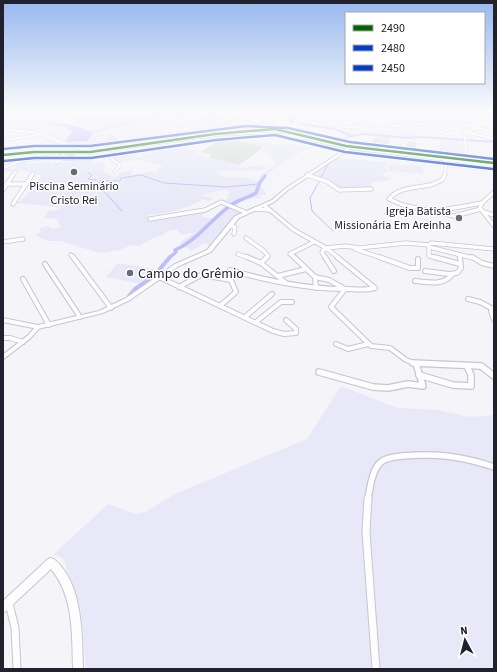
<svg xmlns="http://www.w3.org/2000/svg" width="497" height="672" viewBox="0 0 497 672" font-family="'Source Sans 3',sans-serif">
	<rect width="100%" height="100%" fill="#f4f4f9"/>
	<g fill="#e8e8f8">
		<path d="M95,111H218L263,126L264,128L258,130L203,135L188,128L196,119L181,118L179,119L183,121L181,123L188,124L183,128L198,135L131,145L129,141L120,142L116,131H114L101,148L54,147L48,148L49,142L44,141L41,132L3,128V120H56L70,125L78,122L70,118Z"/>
		<path d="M390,126L416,133L418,134L416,136L418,137L406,138L359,134L351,136L339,131Z"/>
		<path d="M237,133L238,137H243V140L271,142L269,144H292L313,148C295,153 276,167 262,179L259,176L275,165L276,162L270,155L261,151L267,147L221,136L206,140L204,139L221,135Z"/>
		<path d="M196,139L203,141L197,140L185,146L186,148L197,151L195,153L247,168L251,166H266L267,168L265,170L216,171L224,177H244L261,182L262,183L261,188L266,191L265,192L267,193L265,195H259L262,198C253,198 242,197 236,207L219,201L221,199L225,200L229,198L227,196L229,193V191L223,190C213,192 203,195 193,196C173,198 134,190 117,180H115C136,191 158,194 181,196C193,197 203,194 214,199L208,201L203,199L197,203L172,212L149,215L147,219L206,211H210L203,214V217L214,219L228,206L242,212L229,222L210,246L205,243L191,251L180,243L194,233H189L181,235L177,230H171L160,236L155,237L139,246L132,245L119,250L100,253L60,241H47L35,235L41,232L40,228L48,226L51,228H61L57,221L58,219L44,218L48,211L58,210L61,207L15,203L16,201H21L42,176C30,170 17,171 3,172V169L7,167L11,169L15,168C19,162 21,163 26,162L27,164L51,161L50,163L78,161L80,159L86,160C90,156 96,154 102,157H94L92,162L105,163L103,165L106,166L102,170L114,177L118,176L119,173L133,169L132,171L134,172L131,173L133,175L153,171L160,174L156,170L161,167H166L140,160L119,162L111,158L113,154L125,153L126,155L136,154L137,157L143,156V154L158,151L157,150L181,145L178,141Z"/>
		<path d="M441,140L462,141L464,154L454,153V157L438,155Z"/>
		<path d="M338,158L387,162L385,167L388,171L382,174L384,176L392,178L385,181L372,182L370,188L341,189L330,183L316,177L317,170L326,164Z"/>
		<path d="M388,164L422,166L424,174L389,171Z"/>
		<path d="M118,263L153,269L142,284L106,277Z"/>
		<path d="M341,386L397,408L437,410L469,417L494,415V669H86L81,611L63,558L54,554L108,504L135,514L145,512L175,494L307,439Z"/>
	</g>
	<path fill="#bfbdfa" d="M57,123C69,124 83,127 94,133L87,141L65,142L72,131L63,126L49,125Z"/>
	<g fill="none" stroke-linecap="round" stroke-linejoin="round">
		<g stroke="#bfbdfa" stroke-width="1">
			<path d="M120,111H137"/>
			<path d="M207,125L211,122L213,117L211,116"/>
			<path d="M92,132L154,116L194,111"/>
			<path d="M335,142L351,136"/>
			<path d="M88,173L92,175L88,179L96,180"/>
			<path d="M320,179L329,163"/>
			<path d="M320,180L310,198L312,211L333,231"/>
			<path d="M100,181H120L121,178L141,175L164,183L226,187L259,184"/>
			<path d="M99,182L100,187L122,211"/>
		</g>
		<path stroke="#bfbdfa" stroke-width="3.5" d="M169,258L176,252L175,250C197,241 211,219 231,205C238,200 248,198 256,193L260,182L265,176"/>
		<path stroke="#bfbdfa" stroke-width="4" d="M129,296L135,289L153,277L170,257"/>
		<path fill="#bfbdfa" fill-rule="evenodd" d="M243,111H275L291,116L295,122L335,128L352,135L365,133L406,137L423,136L494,141V143L423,138L406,139L365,135L351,137L334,130L292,124C283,110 261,113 245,112Z"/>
	</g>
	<g fill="#d9ddda">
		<path d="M3,111H44L42,115L26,116L27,114L3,115Z"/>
		<path d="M111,135L119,138L116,141V145L105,147L104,145Z"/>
		<path d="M375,137H391L388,145L372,143Z"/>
		<path d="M222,139L233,142L236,140L264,147L239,165L209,157L212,155L200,152Z"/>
		<path d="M408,141L417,143L414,152L405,151Z"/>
		<path d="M67,154H75L73,156H88L86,160H80L79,161H62Z"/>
	</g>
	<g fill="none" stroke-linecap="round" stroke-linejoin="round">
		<defs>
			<g id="street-far4">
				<path d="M296,111L311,115"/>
				<path d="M339,111L360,118"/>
				<path d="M362,111L379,114"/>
				<path d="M406,111L494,132"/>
				<path d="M408,111L379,114L394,126L432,123L494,139"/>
				<path d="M430,111L494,126"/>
				<path d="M455,111L494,120"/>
				<path d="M479,111L494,114"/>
				<path d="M280,112L303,119"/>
				<path d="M343,112L344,117L366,124"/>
				<path d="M233,114L240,111"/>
				<path d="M244,117L264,113L285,117"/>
				<path d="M306,117L344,127L372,126"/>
				<path d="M256,121L273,114"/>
				<path d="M268,126L285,117"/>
				<path d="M3,129L39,133L72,147L98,151"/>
				<path d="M282,130L322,111"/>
				<path d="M416,132L432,124"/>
				<path d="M436,135L450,128"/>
				<path d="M3,140L39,135"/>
				<path d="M113,149L111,158L120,165L115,172"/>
				<path d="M56,163L65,152"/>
				<path d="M472,163L466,160L465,134L494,116"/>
				<path d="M3,168L21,161L54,156L61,152"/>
				<path d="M307,175L309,176"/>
				<path d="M12,176L15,172"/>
				<path d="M31,176L33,173"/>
				<path d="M444,176L446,166L445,160"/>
			</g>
			<g id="street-far3">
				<path d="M307,175L328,182L339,190L371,189"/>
				<path d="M445,175L442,180C438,182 434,184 430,185C417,188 398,187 389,199L403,205L454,216L481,209"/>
				<path d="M6,184H26"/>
				<path d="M3,190L13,175"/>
				<path d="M494,192L482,203L480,208L494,226"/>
				<path d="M13,204L32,175"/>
				<path d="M265,206L294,230L326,248L345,246L359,248L406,243L429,245L431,243L494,249"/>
				<path d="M255,209L269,210"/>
				<path d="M437,211L482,203"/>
				<path d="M484,212L494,215"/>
				<path d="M150,219L205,210L221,202L245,212"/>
				<path d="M230,226L235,227L234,234"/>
				<path d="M246,238L264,251L268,256L266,258"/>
				<path d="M3,242L23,239"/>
				<path d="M429,245V247L473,258"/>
				<path d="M429,247V256L438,258"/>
				<path d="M326,248L339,258"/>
				<path d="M355,249L382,258"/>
				<path d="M238,254L249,258"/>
				<path d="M71,255L74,258"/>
				<path d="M460,255V258"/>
				<path d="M295,258L290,254L314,242"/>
				<path d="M326,258L322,253L323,250L327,249"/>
			</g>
			<g id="street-far2">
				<path d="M73,257L111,308"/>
				<path d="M247,257L261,263"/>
				<path d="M267,257L261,263L285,282"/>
				<path d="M294,257L315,277L316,288"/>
				<path d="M325,257L334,271"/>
				<path d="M379,257L410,268H418V259"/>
				<path d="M434,257L460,264"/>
				<path d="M472,257L482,263L494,266"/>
				<path d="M45,264L80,317"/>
				<path d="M230,270C268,281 305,289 345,289C355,289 364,291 375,288L337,257"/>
				<path d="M425,271L449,274L457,273L461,268L460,257"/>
				<path d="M278,276L306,269"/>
				<path d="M159,277L273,331L284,334L296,333V329L286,320"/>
				<path d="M315,277L329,280L345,289L331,307L371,346L390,348L406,360L416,364"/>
				<path d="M23,279L49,325"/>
				<path d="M415,281C429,282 442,286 452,275"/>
				<path d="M179,287L201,275L231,280L236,292L221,305"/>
				<path d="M468,299L480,302L493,309"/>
				<path d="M494,309L491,311L494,320"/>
				<path d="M245,317L272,294"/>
				<path d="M256,322L281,302H292"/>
				<path d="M3,338H10L23,342"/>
				<path d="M336,344L348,349L368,344"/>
				<path d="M3,357L29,337L38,327"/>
			</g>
			<g id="street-far1">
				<path d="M413,363L481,366L494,376"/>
				<path d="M319,372L373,387L388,388L408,384L423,386L416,364"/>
				<path d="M419,375L453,385L471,386V375L467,366"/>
				<path d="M368,499C370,488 372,469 381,462C387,457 395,457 402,456C436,453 461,456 494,467"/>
			</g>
			<g id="street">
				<path d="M368,498L366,532L376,669"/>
				<path d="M9,603L15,628L17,669"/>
			</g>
			<g id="secondary">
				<path d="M347,145H349L350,149L288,190L274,202L239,218L211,252L179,266L130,300L103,313L38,329L3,322V318L38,325L99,311L126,298L175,264L207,250L235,216L272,200L286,188L347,148Z"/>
				<path d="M51,558C55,559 57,562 60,565C83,591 82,636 83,669H73C72,635 74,596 51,569L6,611L3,613V601L48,559Z"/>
			</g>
			<g id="primary">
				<path d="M221,111H226L281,129L278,130Z"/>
				<path d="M254,132L294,135L349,147L494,165V167L349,149L294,137L254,134L223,135L90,153H34L3,156V154L34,151H90L223,133Z"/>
			</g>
		</defs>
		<use href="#street-far4" stroke="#c6c7cf" stroke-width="3.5"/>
		<use href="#street-far3" stroke="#c6c7cf" stroke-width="5"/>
		<use href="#street-far2" stroke="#c6c7cf" stroke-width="6"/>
		<use href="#street-far1" stroke="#c6c7cf" stroke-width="8"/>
		<use href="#street" stroke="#c6c7cf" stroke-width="9"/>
		<use href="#secondary" stroke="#c6c7cf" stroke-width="2"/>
		<use href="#primary" stroke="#c6c7cf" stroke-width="2"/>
		<use href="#street-far4" stroke="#fdfdfe" stroke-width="2.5"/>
		<use href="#street-far3" stroke="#fdfdfe" stroke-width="3.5"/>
		<use href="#street-far2" stroke="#fdfdfe" stroke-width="4"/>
		<use href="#street-far1" stroke="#fdfdfe" stroke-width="5.5"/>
		<use href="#street" stroke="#fdfdfe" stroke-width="7"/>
		<use href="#secondary" fill="#fdfdfe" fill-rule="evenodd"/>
		<use href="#primary" fill="#fdfdfe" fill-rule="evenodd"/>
		<defs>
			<path id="bus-1" d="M3,155L34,152H90L215,134L275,129L346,146L494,163"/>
			<path id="bus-2" d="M4,161L34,158H91L216,140L275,135L345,152L493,169"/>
			<path id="bus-3" d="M3,149L34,146H90L246,126L288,128L350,142L494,159"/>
		</defs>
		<use href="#bus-1" stroke="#fff" stroke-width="4"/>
		<use href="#bus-2" stroke="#fff" stroke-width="4"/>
		<use href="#bus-3" stroke="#fff" stroke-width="4"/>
		<use href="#bus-1" stroke="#006400" stroke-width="2.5"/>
		<use href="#bus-2" stroke="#043bc9" stroke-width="2.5"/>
		<use href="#bus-3" stroke="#043bc9" stroke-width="2.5"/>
	</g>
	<linearGradient id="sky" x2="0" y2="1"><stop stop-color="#97b8ef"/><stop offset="0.54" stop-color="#fafafc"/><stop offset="1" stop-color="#fafafc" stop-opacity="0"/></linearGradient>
	<rect width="497" height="205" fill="url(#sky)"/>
	<g fill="#6b6b75" stroke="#fff" stroke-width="1.5">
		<circle cx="74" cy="172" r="4"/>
		<circle cx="459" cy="218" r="4"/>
		<circle cx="130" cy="273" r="4"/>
	</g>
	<g text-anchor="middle" stroke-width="3" stroke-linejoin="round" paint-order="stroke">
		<g font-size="12" fill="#21212e" stroke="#fff">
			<text x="74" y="190">Piscina Seminário<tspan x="74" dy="14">Cristo Rei</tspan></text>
			<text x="451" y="215" text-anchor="end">Igreja Batista<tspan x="451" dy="14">Missionária Em Areinha</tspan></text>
		</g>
		<g font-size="14" fill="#21212e" stroke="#fff" text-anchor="start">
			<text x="138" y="278">Campo do Grêmio</text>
		</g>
	</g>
	<rect width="497" height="672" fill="none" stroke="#21212e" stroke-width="8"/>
	<rect x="345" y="12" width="140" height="72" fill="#ffffff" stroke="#a6a6ab"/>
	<rect x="353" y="25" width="20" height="6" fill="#006400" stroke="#a6a6ab"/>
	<text x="381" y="32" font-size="12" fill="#21212e">2490</text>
	<rect x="353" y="45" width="20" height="6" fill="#043bc9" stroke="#a6a6ab"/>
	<text x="381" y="52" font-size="12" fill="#21212e">2480</text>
	<rect x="353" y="65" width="20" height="6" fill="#043bc9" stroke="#a6a6ab"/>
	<text x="381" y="72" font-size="12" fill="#21212e">2450</text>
	<g transform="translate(465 640) rotate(353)" stroke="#ffffff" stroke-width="3" paint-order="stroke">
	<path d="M0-3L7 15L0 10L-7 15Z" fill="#21212e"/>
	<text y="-6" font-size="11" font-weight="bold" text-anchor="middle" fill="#21212e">N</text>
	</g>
</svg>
